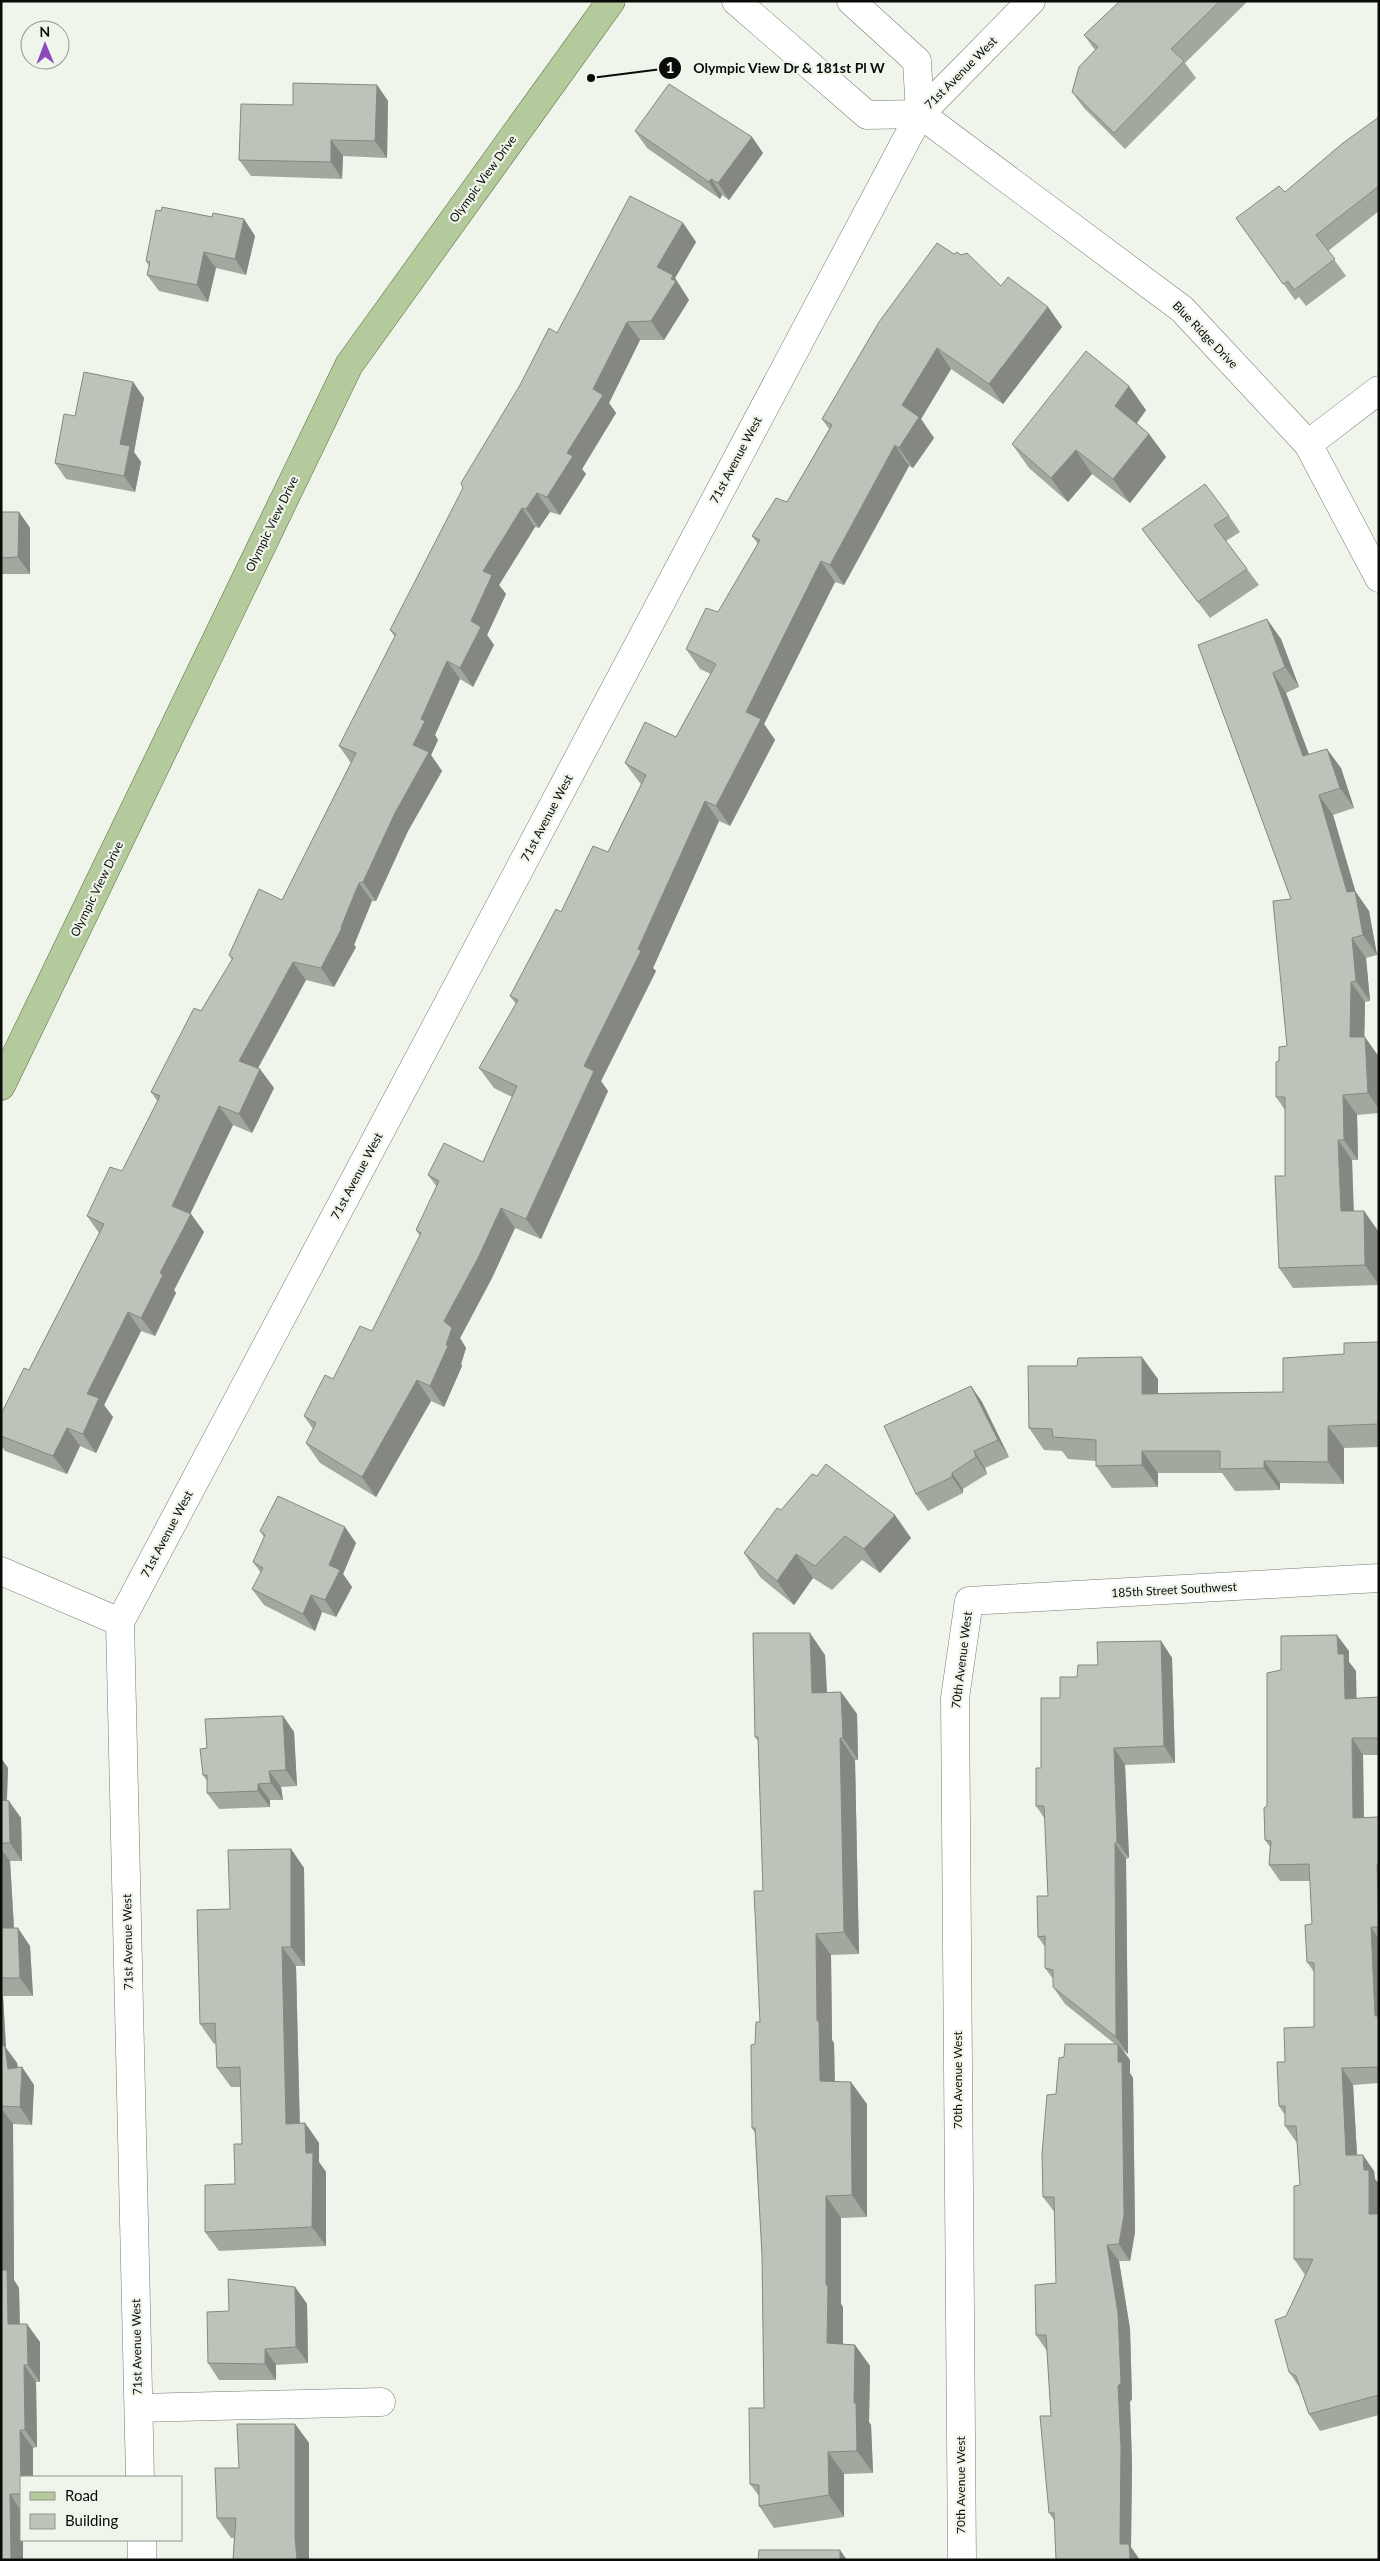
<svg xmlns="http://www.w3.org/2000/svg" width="1380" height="2561" viewBox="0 0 1380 2561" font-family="Lato,sans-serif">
	<rect width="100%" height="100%" fill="#eff5ea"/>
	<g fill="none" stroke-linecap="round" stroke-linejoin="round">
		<defs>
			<g id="minor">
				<path d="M736,1L867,115L920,114L1182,309L1308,444L1379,578"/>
				<path d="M851,1L917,61L920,114"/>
				<path d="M1308,444L1379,390"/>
				<path d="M1,1571L120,1622"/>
				<path d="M139,2408L381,2402"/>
				<path d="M140,2477L120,1622L920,114L1031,1"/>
				<path d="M142,2540V2560"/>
				<path d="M962,2560L955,1698L969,1601L1379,1578"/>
			</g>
			<path id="major" d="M1,1086L349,365L611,1"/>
		</defs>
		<use href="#minor" stroke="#777c73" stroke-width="29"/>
		<use href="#major" stroke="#586f3e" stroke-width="29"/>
		<use href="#minor" stroke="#fff" stroke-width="28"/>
		<use href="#major" stroke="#b4c99c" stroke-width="28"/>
	</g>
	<g fill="#a3a89f">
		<path d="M1120,1H1248L1185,63L1196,78L1125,149L1084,108L1072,92L1095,50L1084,35Z"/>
		<path d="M377,85L388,101L387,158L343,156L342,179L251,176L239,160Z"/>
		<path d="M1379,117V211L1328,251L1346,276L1306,306L1299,297L1295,300L1236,218L1285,192Z"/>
		<path d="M635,131L752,137L763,153L729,200L722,195L720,199L647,148Z"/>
		<path d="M212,217L244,219L255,236L246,275L216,268L208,302L159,291L147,275L149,266L146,261Z"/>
		<path d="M683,223L696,242L675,278L689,300L664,340H640L609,403L616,413L582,469L586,474L560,515L550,512L539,528L535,527L499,585L506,594L487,635L494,645L473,687L460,679L435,735L438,740L431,755L442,771L408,831L376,901H372L354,945L356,947L334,987L306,980L258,1068L274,1088L252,1133L233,1125L190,1213L204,1232L174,1290L176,1293L155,1336L141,1331L104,1405L113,1417L96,1453L80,1446L67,1474L5,1451L1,1445V1414L29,1370L99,1233L87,1216L122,1171L158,1102L151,1092L232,960L229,955L282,900L351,763L339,746L395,637L390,630L557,333Z"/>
		<path d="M1001,286L1048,307L1062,327L1003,404L951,369L921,419L934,438L913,468L909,466L844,585L835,582L764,724L775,740L730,826L719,821L653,968L656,971L601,1081L608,1091L541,1239L515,1228L492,1278L460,1338L466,1348L461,1364L462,1366L444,1407L431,1401L376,1497L320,1463L306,1443L313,1429L304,1416L372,1331L420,1236L416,1230L437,1187L428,1175L483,1162L512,1097L494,1088L479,1068L516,1004L510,996L561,912L608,852L641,784L640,783L625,763L676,737L711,674L700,669L686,649L718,612L758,544L752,536L787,502L829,429L822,419Z"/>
		<path d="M133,382L144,398L134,452L141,462L135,492L66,479L55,463L75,416Z"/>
		<path d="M1146,410L1137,423L1149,434L1166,457L1130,503L1092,474L1068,502L1029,468L1012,444Z"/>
		<path d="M1,512H19L30,528V574H1Z"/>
		<path d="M1229,516L1240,532L1226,541L1259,585L1210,618L1154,545L1142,529Z"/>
		<path d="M1281,639L1299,687L1286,693L1309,755L1341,768L1354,808L1333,815L1355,891L1369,911L1377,955L1366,958L1370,1001L1365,1002L1364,1037L1379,1057V1113L1357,1115L1358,1160H1352L1354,1211H1364L1378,1231L1379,1285L1293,1288L1279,1268L1285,1176V1110L1276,1097L1287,1046L1291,899L1198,645Z"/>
		<path d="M1379,1342V1447L1344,1448V1484L1280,1483V1490L1235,1491L1222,1473H1158V1487L1112,1488L1096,1466V1461L1068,1459L1062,1451L1044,1450L1029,1428L1158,1379V1393L1283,1392L1344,1354Z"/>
		<path d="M971,1386L982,1402L1009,1457L985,1468L987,1474L963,1489V1493L928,1511L916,1494Z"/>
		<path d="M781,1510L911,1538L880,1573L862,1560L832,1590L813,1578L794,1605L760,1577L744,1553Z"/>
		<path d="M260,1531L356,1543L343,1574L352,1587L336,1617L322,1612L315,1631L264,1605L252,1589L261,1573L253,1562L264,1537Z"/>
		<path d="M1161,1641L1172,1658L1175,1763L1125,1765L1129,1858L1126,1859L1128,2054L1123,2050L1130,2060V2073L1133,2078L1135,2232L1130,2261H1119L1130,2329L1132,2399L1130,2402L1132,2464L1131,2547L1054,2520L1049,2513L1051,2416L1047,2351L1036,2335L1056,2283L1055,2213L1043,2197L1056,2094L1064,2057L1115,2044L1065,2004L1053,1987V1979L1045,1968V1947L1038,1937L1048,1896L1045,1819L1036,1806L1041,1768L1060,1698L1077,1677L1098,1665Z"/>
		<path d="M1349,1651V1662L1356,1671V1698L1379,1697V1755H1363L1364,1817H1379V2083L1353,2085L1357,2155L1374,2171L1375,2179L1379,2184V2415L1320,2431L1309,2414L1300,2388L1289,2372L1286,2316L1305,2275L1294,2259L1300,2185L1297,2143L1285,2126V2115L1279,2106L1285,2062L1314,2027V1972L1307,1962L1312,1924L1310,1881H1280L1269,1865L1270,1847L1265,1840L1267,1806L1281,1670Z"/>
		<path d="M825,1655L827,1693L841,1692L857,1714L858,1760H855L859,1954L831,1955L832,2040L834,2043L835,2082L867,2104V2217L841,2218V2304L843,2307V2344L855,2345L870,2366L869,2422L871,2425L873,2473L844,2474V2517L774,2528L759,2506V2496L750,2484L764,2408L762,2255L755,2133L752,2128L755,2044L760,2022L763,1891L758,1741L755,1737Z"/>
		<path d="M283,1716L294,1732L297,1786L281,1787L283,1800H270V1807L219,1809L207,1793V1781L203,1775L207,1748Z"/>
		<path d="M1,1758L8,1768L7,1801L21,1818L22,1861H10L14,1928L30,1946L33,1996H3L6,2048L17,2063L18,2067H22L34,2085L32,2125L13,2124L14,2280L19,2288L20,2324L40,2342V2382H36L37,2447L33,2448L21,2477V2540L1,2560Z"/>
		<path d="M291,1849L304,1868L305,1966H296L300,2123H305L319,2143V2162L326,2172V2246L219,2251L205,2232L235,2184L242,2144L241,2087H231L217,2068L216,2043L214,2044L200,2024L230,1909Z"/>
		<path d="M295,2287L307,2304L308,2363L276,2365V2380H219L208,2363L229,2311Z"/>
		<path d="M295,2424L309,2443V2560H233L234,2538H231L217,2518L239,2468Z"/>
	</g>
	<g fill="#858882">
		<path d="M377,85L388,101L387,158L375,141Z"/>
		<path d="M752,137L763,153L729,200L718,183Z"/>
		<path d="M331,140L343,156L342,179L331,162Z"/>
		<path d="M711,179L722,195L720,199L709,182Z"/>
		<path d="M244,219L255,236L246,275L235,259Z"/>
		<path d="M683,223L696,242L675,278L689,300L664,340L651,321L657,267Z"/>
		<path d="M204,252L216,268L208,302L197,285Z"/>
		<path d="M1048,307L1062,327L1003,404L989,384Z"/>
		<path d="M627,322L640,340L609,403L616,413L582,469L586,474L560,515L547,497L567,453L593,389Z"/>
		<path d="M937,348L951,369L921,419L934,438L913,468L899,448L902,405Z"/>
		<path d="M133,382L144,398L134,452L141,462L135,492L124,476L120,444Z"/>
		<path d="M1129,386L1146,410L1132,430L1115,406Z"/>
		<path d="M1149,434L1166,457L1130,503L1113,479Z"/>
		<path d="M895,445L909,466L844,585L830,565Z"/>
		<path d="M1076,450L1092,474L1068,502L1051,478Z"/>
		<path d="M537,493L550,512L539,528L526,509Z"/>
		<path d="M522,508L535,527L499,585L506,594L487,635L494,645L473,687L460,668L483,571Z"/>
		<path d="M19,512L30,528V574L18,557Z"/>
		<path d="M821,561L835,582L764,724L775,740L730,826L716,806L746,712Z"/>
		<path d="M1267,619L1281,639L1299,687L1285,667Z"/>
		<path d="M447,661L460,679L435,735L438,740L431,755L442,771L408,831L376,901L363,882L413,745L421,719Z"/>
		<path d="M1273,673L1286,693L1317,776L1303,756Z"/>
		<path d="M1327,749L1341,768L1354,808L1340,788Z"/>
		<path d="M1319,795L1333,815L1356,893L1355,891L1369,911L1377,955L1363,935L1347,892Z"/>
		<path d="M705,801L719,821L653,968L656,971L601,1081L608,1091L541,1239L526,1219L584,1066L638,949Z"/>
		<path d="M359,883L372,901L354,945L356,947L334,987L321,968L341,927Z"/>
		<path d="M1352,938L1366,958L1370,1001L1356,981Z"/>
		<path d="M293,962L306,980L252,1079L239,1061Z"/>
		<path d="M1351,982L1365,1002L1364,1057L1350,1037Z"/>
		<path d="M1365,1037L1379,1057V1109L1368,1093Z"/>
		<path d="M260,1069L274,1088L252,1133L239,1114Z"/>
		<path d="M1343,1095L1357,1115L1358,1160L1344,1140Z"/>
		<path d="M219,1106L233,1125L185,1225L172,1206Z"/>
		<path d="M1338,1140L1352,1160L1354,1231L1341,1211Z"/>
		<path d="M501,1208L515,1228L492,1278L460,1338L466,1348L461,1364L462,1366L444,1407L430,1386L446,1345L444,1321Z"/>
		<path d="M1364,1211L1378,1231L1379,1285L1365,1265Z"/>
		<path d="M191,1214L204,1232L174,1290L176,1293L155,1336L141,1318L160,1273Z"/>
		<path d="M128,1312L141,1331L104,1405L113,1417L96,1453L83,1434L87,1394Z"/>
		<path d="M1142,1357L1158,1379V1416L1142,1394Z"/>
		<path d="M417,1380L431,1401L376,1497L362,1477Z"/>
		<path d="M971,1386L982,1402L1009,1457L998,1440Z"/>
		<path d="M1328,1426L1344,1448V1484L1328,1462Z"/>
		<path d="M67,1428L80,1446L67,1474L53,1456Z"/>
		<path d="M974,1451L985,1468L987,1474L976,1457Z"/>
		<path d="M1142,1451L1158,1473V1487L1142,1465Z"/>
		<path d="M1264,1461L1280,1483V1490L1264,1468Z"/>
		<path d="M952,1473L963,1489V1493L952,1477Z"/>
		<path d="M895,1515L911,1538L880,1573L864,1549Z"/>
		<path d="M345,1527L356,1543L343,1574L352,1587L336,1617L325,1600L329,1565Z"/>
		<path d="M796,1554L813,1578L794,1605L777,1581Z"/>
		<path d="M311,1595L322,1612L315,1631L303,1614Z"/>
		<path d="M810,1633L825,1655L828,1715L812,1693Z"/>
		<path d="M1337,1635L1349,1651V1662L1356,1671L1357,1715L1345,1699L1338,1654Z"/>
		<path d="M1161,1641L1172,1658L1175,1763L1164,1746Z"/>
		<path d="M841,1692L857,1714L858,1760L843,1738Z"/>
		<path d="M283,1716L294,1732L297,1786L286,1770Z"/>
		<path d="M840,1738L855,1760L859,1954L844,1932Z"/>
		<path d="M1352,1738L1363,1755L1364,1834L1353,1818Z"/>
		<path d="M1114,1748L1125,1765L1129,1858L1117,1842Z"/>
		<path d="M1,1758L8,1768L6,1818L1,1811Z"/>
		<path d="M269,1771L281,1787L283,1800L271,1783Z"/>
		<path d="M258,1784L270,1800V1807L258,1791Z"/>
		<path d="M9,1801L21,1818L22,1861L10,1843Z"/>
		<path d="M1115,1843L1126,1859L1128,2054L1116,2037Z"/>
		<path d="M1,1849L10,1861L15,1946L3,1928L1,1902Z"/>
		<path d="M291,1849L304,1868L305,1966L291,1947Z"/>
		<path d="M1377,1864L1379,1866V1917Z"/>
		<path d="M1371,1927L1379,1939V2022L1375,2016Z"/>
		<path d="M18,1928L30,1946L33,1996L20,1978Z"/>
		<path d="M816,1934L831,1955L832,2040L834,2043L835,2103L820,2081L817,2021Z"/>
		<path d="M282,1947L296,1966L300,2143L286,2124Z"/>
		<path d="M1,1993L3,1996L6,2048L17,2063L21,2086L8,2069L1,2054Z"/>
		<path d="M1118,2044L1130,2060V2073L1133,2078L1135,2232L1130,2261L1119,2244Z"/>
		<path d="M22,2067L34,2085L32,2125L20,2107Z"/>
		<path d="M1342,2068L1353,2085L1358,2171L1346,2155Z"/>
		<path d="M851,2082L867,2104V2217L852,2195Z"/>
		<path d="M1,2108L13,2124L14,2280L19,2288L20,2342L8,2324L2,2270Z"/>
		<path d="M305,2123L319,2143V2162L326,2172V2246L312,2227L306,2153Z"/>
		<path d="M1363,2155L1374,2171L1375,2179L1379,2184V2228L1369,2214Z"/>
		<path d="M826,2196L841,2218V2304L843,2307V2365L827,2343L826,2285Z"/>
		<path d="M1107,2245L1119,2261L1130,2329L1132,2399L1130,2402L1132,2464L1131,2547L1140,2560H1130L1120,2544L1118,2386Z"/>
		<path d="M295,2287L307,2304L308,2363L296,2347Z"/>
		<path d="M27,2324L40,2342V2382L28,2365Z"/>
		<path d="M855,2345L870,2366L869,2422L871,2425L873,2473L857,2451L854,2403Z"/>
		<path d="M265,2349L276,2365V2380L265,2364Z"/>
		<path d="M24,2365L36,2382L37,2447L25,2430Z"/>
		<path d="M295,2424L309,2443V2560H297L295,2538Z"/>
		<path d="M20,2430L33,2448V2477H21Z"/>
		<path d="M828,2452L844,2474V2517L829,2495Z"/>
		<path d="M10,2494L21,2511V2540H23V2560H11Z"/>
		<path d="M840,2550L847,2560H840Z"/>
	</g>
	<g fill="#bec3b9" stroke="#858882">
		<path d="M1120,1H1220L1171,49L1184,61L1114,133L1072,92L1079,67L1098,47L1084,35Z"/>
		<path d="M293,83L377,85L375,141L331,140V162L239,160L241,104L293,105Z"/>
		<path d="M669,84L752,137L718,183L711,179L709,182L635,131Z"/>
		<path d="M1379,117V186L1316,235L1335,259L1294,290L1288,281L1283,284L1236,218L1279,186L1285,192L1343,143Z"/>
		<path d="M630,196L683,223L657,267L673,275L671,279L676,281L651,321L627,322L593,389L603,395L567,453L573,456L547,497L537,493L526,509L522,508L483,571L492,575L471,621L481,627L460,668L447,661L421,719L425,721L413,745L429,752L395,813L363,882L359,883L341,927L342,928L321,968L293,962L239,1061L260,1069L239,1114L219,1106L172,1206L191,1214L160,1273L163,1275L141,1318L128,1312L87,1394L99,1398L83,1434L67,1428L53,1456L1,1436V1414L24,1368L29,1370L104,1224L87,1216L110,1167L122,1171L160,1096L151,1092L194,1008L201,1011L233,958L229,955L259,889L282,900L356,753L339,746L396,634L390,630L463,488L461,483L520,385L549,328L557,333Z"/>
		<path d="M162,207L212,217L213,213L244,219L235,259L204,252L197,285L147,275L150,262L146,261L156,210L161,211Z"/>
		<path d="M937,243L954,254L957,252L961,255L967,253L1001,286L1008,277L1048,307L989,384L937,348L902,405L919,417L899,448L895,445L830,565L821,561L746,712L761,719L716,806L705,801L638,949L641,951L584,1066L594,1071L526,1219L501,1208L478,1258L444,1321L452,1328L446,1345L448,1346L430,1386L417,1380L362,1477L306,1443L316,1423L304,1416L325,1375L333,1379L360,1326L372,1331L421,1233L416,1230L439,1181L428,1175L444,1143L483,1162L517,1086L479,1068L518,1000L510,996L556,909L561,912L593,846L608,852L646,775L625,763L645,722L676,737L716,664L686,649L706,608L718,612L760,540L752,536L776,498L787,502L832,425L822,419L879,322Z"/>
		<path d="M1086,351L1129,386L1115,406L1149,434L1113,479L1076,450L1051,478L1012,444Z"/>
		<path d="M84,372L133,382L120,444L130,446L124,476L55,463L64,414L75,416Z"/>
		<path d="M1205,484L1229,516L1214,525L1247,569L1198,602L1142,529Z"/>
		<path d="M1,512H19L18,557L1,558Z"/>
		<path d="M1267,619L1285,667L1273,673L1303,756L1327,749L1340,788L1319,795L1347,892L1355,891L1363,935L1352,938L1356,981L1351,982L1350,1037H1365L1368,1093L1343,1095L1344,1140H1338L1341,1211H1364L1365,1265L1279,1268L1275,1176H1285V1097H1276V1062L1279,1061V1047L1287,1046L1273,901L1291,899L1198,645Z"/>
		<path d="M1379,1342L1378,1424L1328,1426V1462L1264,1461V1468L1220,1469V1451H1142V1465L1096,1466V1440L1053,1437L1052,1429L1029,1428L1028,1366H1077L1078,1358L1142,1357V1394L1283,1392V1358L1344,1354V1343Z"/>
		<path d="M971,1386L998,1440L974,1451L976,1457L952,1473V1477L916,1494L884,1426Z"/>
		<path d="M826,1464L895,1515L864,1549L845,1536L815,1566L796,1554L777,1581L744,1553L777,1508L781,1510L812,1474L817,1476Z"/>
		<path d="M278,1496L345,1527L329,1565L340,1570L325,1600L311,1595L303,1614L252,1589L263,1568L253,1562L265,1535L260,1531Z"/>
		<path d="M753,1633H810L812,1693L841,1692L843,1738H840L844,1932L816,1934L817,2021H819L820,2081L851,2082L852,2195L826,2196V2285H828L827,2343L855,2345L854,2403H856L857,2451L828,2452L829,2495L759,2506V2485L750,2484L749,2408H764L762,2255L755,2128H752L751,2045L755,2044L756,2022H760L754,1891H763L758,1737H755Z"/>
		<path d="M1337,1635L1338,1654H1344L1345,1699L1379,1697V1738H1352L1353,1818L1379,1817V1864H1377L1379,1927H1371L1375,2016H1379V2067L1342,2068L1346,2155H1363L1364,2170H1369V2214H1379V2395L1309,2414L1296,2376L1289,2372L1275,2320L1286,2316L1313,2259H1294V2186L1300,2185L1296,2126H1285V2106H1279L1277,2062H1285L1284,2028L1314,2027V1963L1307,1962L1305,1925L1312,1924L1309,1864L1269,1865L1271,1841L1265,1840L1264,1808L1267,1806V1673L1281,1670V1636Z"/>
		<path d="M1161,1641L1164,1746L1114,1748L1117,1842L1115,1843L1116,2037L1053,1987V1970L1045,1968V1936L1038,1937L1037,1896H1048L1044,1806H1036V1768H1041V1698H1060V1677H1077L1078,1665H1098L1097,1642Z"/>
		<path d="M283,1716L286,1770L269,1771L271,1783L258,1784V1791L207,1793V1775H203L200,1749L207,1748L205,1719Z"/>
		<path d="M1,1800L9,1801L10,1843H1Z"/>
		<path d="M291,1849V1947H282L286,2124L305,2123L306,2153H313L312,2227L205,2232V2185L235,2184L234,2144H242L240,2067L217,2068L215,2023L200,2024L197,1910L230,1909L228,1850Z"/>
		<path d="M1,1902L3,1928H18L20,1978H1Z"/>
		<path d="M1065,2044H1118V2062H1122L1124,2215L1119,2244L1107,2245L1118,2313L1121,2383L1118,2386L1121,2447L1120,2544H1129L1130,2560H1056L1054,2513H1049L1040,2416H1051L1046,2335H1036L1035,2285L1056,2283L1054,2197H1043L1042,2154L1047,2095L1056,2094L1059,2058L1064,2057Z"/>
		<path d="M1,2045L5,2046L8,2069L22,2067L20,2107L1,2106Z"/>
		<path d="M1,2213L2,2270H7L8,2324H27L28,2365H24L25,2430H20L21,2494H10L11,2560H1Z"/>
		<path d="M228,2279L295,2287L296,2347L265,2349V2364L208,2363L207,2312L229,2311Z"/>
		<path d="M237,2424H295V2538L297,2560H233L236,2518H217L215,2468H239Z"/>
		<path d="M759,2550H840V2560H758Z"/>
	</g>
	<g text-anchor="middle" stroke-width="4.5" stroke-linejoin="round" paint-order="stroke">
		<g font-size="12" fill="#0a0c09" stroke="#eff5ea">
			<text transform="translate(961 73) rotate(-45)" y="4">71st Avenue West</text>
			<text transform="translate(483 179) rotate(-54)" y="4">Olympic View Drive</text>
			<text transform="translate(1205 335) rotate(46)" y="4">Blue Ridge Drive</text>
			<text transform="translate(736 460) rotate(-62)" y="4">71st Avenue West</text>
			<text transform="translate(272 524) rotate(-64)" y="4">Olympic View Drive</text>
			<text transform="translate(547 818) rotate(-62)" y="4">71st Avenue West</text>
			<text transform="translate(97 889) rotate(-64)" y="4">Olympic View Drive</text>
			<text transform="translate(357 1176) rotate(-62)" y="4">71st Avenue West</text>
			<text transform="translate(167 1534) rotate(-62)" y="4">71st Avenue West</text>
			<text transform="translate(1174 1590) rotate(-3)" y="4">185th Street Southwest</text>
			<text transform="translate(962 1660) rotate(-83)" y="4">70th Avenue West</text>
			<text transform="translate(128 1942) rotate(-91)" y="4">71st Avenue West</text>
			<text transform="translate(958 2080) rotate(-90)" y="4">70th Avenue West</text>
			<text transform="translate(137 2347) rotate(-91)" y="4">71st Avenue West</text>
			<text transform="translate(961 2485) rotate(-90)" y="4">70th Avenue West</text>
		</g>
	</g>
	<path fill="none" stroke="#0a0c09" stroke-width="2" d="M591 78L670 68"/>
	<g fill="#0a0c09" stroke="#eff5ea" stroke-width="2">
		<circle cx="591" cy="78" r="5"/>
		<circle cx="670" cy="68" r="12"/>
	</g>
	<g font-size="15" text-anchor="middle" font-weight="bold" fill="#fff">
		<text x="670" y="73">1</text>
	</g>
	<g font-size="14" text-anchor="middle" font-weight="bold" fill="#0a0c09" stroke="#eff5ea" stroke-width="4.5" stroke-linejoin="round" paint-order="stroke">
		<text x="789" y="73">Olympic View Dr &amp; 181st Pl W</text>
	</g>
	<rect width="1380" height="2561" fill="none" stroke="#0a0c09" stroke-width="5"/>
	<rect x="20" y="2476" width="162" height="65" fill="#eff5ea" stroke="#939890"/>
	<rect x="30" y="2492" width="25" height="8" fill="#b4c99c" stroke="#939890"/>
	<text x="65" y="2501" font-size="15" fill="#0a0c09">Road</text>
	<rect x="30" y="2514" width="25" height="15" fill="#bec3b9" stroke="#939890"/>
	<text x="65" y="2526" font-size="15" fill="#0a0c09">Building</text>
	<g transform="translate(45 45) rotate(359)"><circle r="24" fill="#eff5ea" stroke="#939890"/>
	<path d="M0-4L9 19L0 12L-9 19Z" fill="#8e49bc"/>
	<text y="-8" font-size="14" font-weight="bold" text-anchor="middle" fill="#0a0c09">N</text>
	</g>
</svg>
